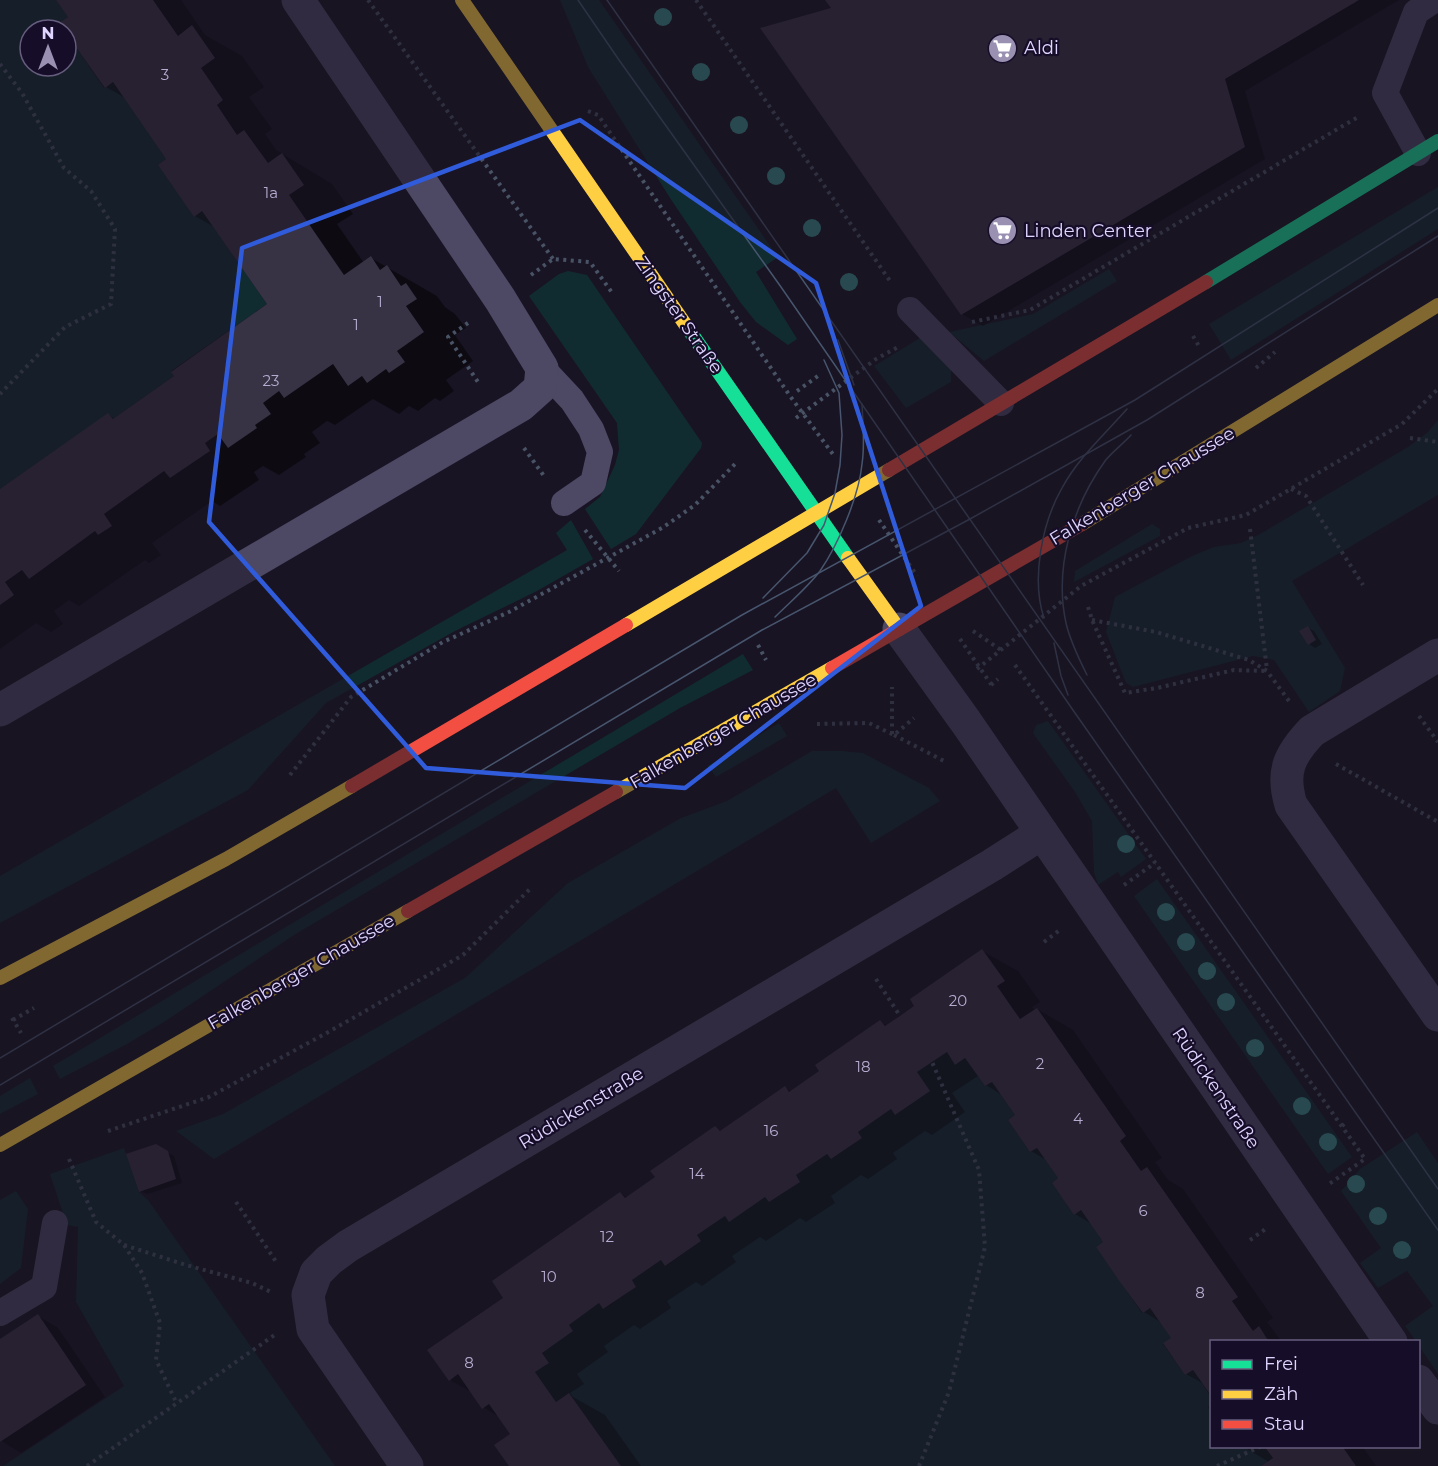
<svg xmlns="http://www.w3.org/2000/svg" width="1438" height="1466" viewBox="0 0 1438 1466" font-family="Montserrat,sans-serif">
	<rect width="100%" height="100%" fill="#191423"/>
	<g fill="#112c31">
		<path d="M0,0H56L68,17L59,23L64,30H30V66H66V33L104,88L113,82L166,159L158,165L194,217L202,211L267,304L171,371L174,376L113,419L108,414L0,489Z"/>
		<path d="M560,0H599L778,257L756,272L797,339L788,345L756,322L740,302L670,198L588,67Z"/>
		<path d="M1438,187V229L1231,360L1209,324Z"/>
		<path d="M1109,269L1117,281L984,361L949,332L1033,314Z"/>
		<path d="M568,271L587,275L702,443L701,448L636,534L611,549L585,509L600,497L615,465L619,450L617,423L529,296L559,274Z"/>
		<path d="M920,338L951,370V382L906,408L874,366Z"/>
		<path d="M1438,420V495L1292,581L1345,668L1340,691L1309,712L1274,660L1253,656L1133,687L1126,683L1106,632L1115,597L1192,556L1214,547L1241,543L1260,534L1408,447L1428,432Z"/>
		<path d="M571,520L593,559L537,591L455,631L326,703L248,790L0,923V876L567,550L556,533Z"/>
		<path d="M1152,524L1160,529V536L1074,582L1075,571Z"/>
		<path d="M743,654L753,670L680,708L294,935L164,1022L127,1044L60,1079L53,1066Z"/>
		<path d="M1048,721L1146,859L1121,877L1118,872L1098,885L1094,872L1092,821L1075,792L1033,733L1036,725Z"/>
		<path d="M779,723L787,736L716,777L708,766Z"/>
		<path d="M812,751H841L863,753L929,788L940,801L871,843L836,788L214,1159L176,1131L223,1114L465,978L568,883L681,818L727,801Z"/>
		<path d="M1157,879L1352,1157L1328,1174L1134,896Z"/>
		<path d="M947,1052L955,1065L965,1058L985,1086L992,1082L1015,1115L1008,1120L1030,1152L1037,1148L1058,1178L1052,1183L1074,1215L1081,1210L1103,1242L1096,1247L1142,1313L1150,1308L1171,1338L1163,1344L1185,1375L1193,1370L1211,1397V1405L1208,1407L1211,1413L1212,1446L1264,1447L1273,1458L1261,1466H621L569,1393L556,1402L535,1372L549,1363L542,1353L569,1325L599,1303L604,1309L636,1287L632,1280L661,1260L666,1266L701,1241L697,1235L725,1216L765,1197L769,1202L799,1182L796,1175L827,1154L831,1159L862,1138L858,1132L891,1109L895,1115L929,1091L917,1072Z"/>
		<path d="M30,1078L38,1094L0,1114V1096Z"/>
		<path d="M1417,1132L1438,1163V1374L1419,1346L1418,1342L1416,1341L1405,1326L1433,1306L1407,1271L1378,1288L1360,1263L1381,1248L1341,1191L1360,1169Z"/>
		<path d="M124,1148L139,1192L148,1200L335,1466H3L124,1386L76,1302L78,1227L67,1225L50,1174Z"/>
		<path d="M16,1191L28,1209L21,1268L0,1284V1200Z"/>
	</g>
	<g fill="#0007">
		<path d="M58,0H181L205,35L242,56L264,87L249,97L272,129L265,134L276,150L332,184L353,214L337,224L364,263L371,258L437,296L445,307L455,314L466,328L455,335L473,361L446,380L454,391L440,401L435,398L418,411L409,406L399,414L373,399L335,425L327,421L312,432L320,443L304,454L306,457L279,475L263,466L254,472L259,480L220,506L212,501L152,543L161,555L149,563L145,560L79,606L69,600L54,611L63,624L51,632L36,623L0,649V491L109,415L115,419L176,376L269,305L216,228L195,216L169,159L127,99L106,87L65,30L70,17Z"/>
		<path d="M827,0H1399L1245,91L1265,159L983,326L962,314L833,9Z"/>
		<path d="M1308,628L1314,631L1322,644L1315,648L1309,644Z"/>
		<path d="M982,951L1018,971L1040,1002L1032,1007L1035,1011L1037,1009L1073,1030L1162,1158L1155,1162L1168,1180L1183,1189L1273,1318L1267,1322L1282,1342H1271L1268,1338L1212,1342L1204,1384L1186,1374L1173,1339L1162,1323L1144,1312L1105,1242L1092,1224L1075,1214L1060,1178L1048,1161L1031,1151L1017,1115L1002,1095L986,1085L978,1076L952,1093L965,1112L932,1135L925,1131L893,1153L897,1159L868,1179L861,1175L831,1196L835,1203L806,1222L800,1218L766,1241L760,1237L732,1256L736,1262L702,1286L696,1282L667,1301L671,1308L640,1329L634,1325L604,1346L608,1352L577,1374L584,1384L570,1393L573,1397L605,1415L641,1466H510L512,1435L499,1417L483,1407L473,1393L450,1380L505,1298L620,1193L628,1198L657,1177L715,1128L722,1131L785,1088L792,1092L821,1072L880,1022L888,1026L901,1017Z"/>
		<path d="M155,1146L174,1156L182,1183L147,1194L140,1191Z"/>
		<path d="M38,1316L58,1328L105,1397L21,1453L0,1440V1341Z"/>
		<path d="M1242,1446H1362L1376,1466H1264L1269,1462Z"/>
	</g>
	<g fill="#383245">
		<path d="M56,0H153L178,36L192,25L215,58L201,68L223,100L217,105L237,135L244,130L268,163L282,153L304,185L289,195L344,275L371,256L380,270L387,265L401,286L406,283L417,299L406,306L424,332L397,351L405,362L389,373L386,369L367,383L362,376L348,386L333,364L284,398L279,391L263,403L271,414L255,425L257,428L228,448L218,434L205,443L210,451L170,478L164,471L104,514L112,526L98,535L95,531L29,579L22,570L5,582L14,595L0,605V489L108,413L113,419L174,376L171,372L267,304L202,211L194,217L158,165L166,159L113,82L105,88L66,33V30H64L59,23L68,17Z"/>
		<path d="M825,0H1359L1225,79L1245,147L961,315L760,28L831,8Z"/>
		<path d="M1308,626L1316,640L1308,645L1299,631Z"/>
		<path d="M982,949L1005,981L997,986L1020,1019L1037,1008L1126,1136L1120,1141L1141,1171L1147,1167L1238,1297L1232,1301L1253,1331L1259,1326L1269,1342H1212V1397L1193,1370L1185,1375L1163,1343L1171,1338L1150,1308L1143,1313L1120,1282L1096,1247L1103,1242L1081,1210L1074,1215L1052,1183L1058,1178L1037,1148L1030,1152L1008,1120L1015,1115L992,1082L985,1086L965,1058L955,1065L947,1052L917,1072L930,1091L895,1115L891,1109L858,1132L862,1138L831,1159L827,1154L796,1175L800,1182L769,1202L765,1197L729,1222L725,1216L697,1235L701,1241L665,1266L661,1260L632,1280L636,1287L603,1309L599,1303L569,1325L573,1331L542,1353L549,1363L535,1372L556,1402L569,1393L621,1466H509L494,1445L510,1434L489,1404L482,1409L458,1374L449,1381L427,1350L503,1298L492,1281L620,1192L625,1198L655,1177L650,1171L715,1126L720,1131L785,1086L789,1092L819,1071L815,1065L880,1020L885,1026L900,1016L914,1006L910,999Z"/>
		<path d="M156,1144L168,1151L176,1179L139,1192L126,1154Z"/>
		<path d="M38,1314L86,1385L0,1442V1339Z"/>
		<path d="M1264,1446H1342L1356,1466H1261L1273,1458Z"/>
	</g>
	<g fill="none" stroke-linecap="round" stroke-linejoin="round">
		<g stroke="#485365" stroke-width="4" stroke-dasharray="3 4.5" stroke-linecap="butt">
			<path d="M368,0L553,259"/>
			<path d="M696,0L890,281"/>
			<path d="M0,64L22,93L64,168L91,191L115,229L111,304L65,327L0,394"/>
			<path d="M588,111L598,115L790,396L835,457"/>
			<path d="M531,275L553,259L590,262L613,294"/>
			<path d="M972,322L1030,310L1358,117"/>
			<path d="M468,323L448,337L480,385"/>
			<path d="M1193,336L1200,348"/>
			<path d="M1256,368L1275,352"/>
			<path d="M797,391L818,376"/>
			<path d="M796,418L876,359L898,347"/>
			<path d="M1410,438L1438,442"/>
			<path d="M524,448L544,476"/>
			<path d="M1291,489L1306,496L1363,585"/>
			<path d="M879,520L917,576"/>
			<path d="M1250,529L1267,670"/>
			<path d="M585,530L619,571"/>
			<path d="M1088,607L1092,620L1125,693L1157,688L1234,670L1266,671"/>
			<path d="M1092,620L1156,632L1249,660L1267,671L1289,701"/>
			<path d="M973,631L1001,650"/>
			<path d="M960,639L993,687"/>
			<path d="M758,645L766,660"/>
			<path d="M1015,665L1365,1159L1329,1184"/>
			<path d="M977,669L1081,586L1188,528L1246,515L1402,424L1438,389"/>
			<path d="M991,685L998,679"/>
			<path d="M1419,716L1438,742"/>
			<path d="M817,724L869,723L894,735L914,718"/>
			<path d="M892,734V687"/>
			<path d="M894,735L944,761"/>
			<path d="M1336,764L1438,822"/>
			<path d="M290,775L351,697L443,642L509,612L662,528L695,505L735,464"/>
			<path d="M1124,885L1155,863"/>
			<path d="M1044,942L1061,929"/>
			<path d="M876,979L900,1016"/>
			<path d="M12,1018L21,1033"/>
			<path d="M13,1020L34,1008"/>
			<path d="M1342,1126L1347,1121"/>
			<path d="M108,1131L209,1097L332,1030L463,955L531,888"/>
			<path d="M69,1159L96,1222L124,1245L142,1273L160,1323L156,1360L177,1404"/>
			<path d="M236,1202L277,1263"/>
			<path d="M1250,1240L1267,1228"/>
			<path d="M124,1245L186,1265L252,1283L271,1292"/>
			<path d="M87,1466L276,1334"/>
			<path d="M919,1466L949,1392L985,1247L979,1170L932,1062"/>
			<path d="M1217,1466L1262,1446"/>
		</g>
		<g stroke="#4d4864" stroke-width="26">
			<path d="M1418,153L1385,93L1416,12L1434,0"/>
			<path d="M910,310L1001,403"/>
			<path d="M542,368L572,400L591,429L600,452L593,483L564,503"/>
			<path d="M0,1313L44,1287L55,1223"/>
		</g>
		<g stroke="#4d4864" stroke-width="33">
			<path d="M899,629L966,722L1391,1342"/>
			<path d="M1438,655L1312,731C1289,755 1281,772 1291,805L1438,1015"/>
			<path d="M0,710L521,405L540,388L542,368L500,299L298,0"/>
			<path d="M1418,1381L1438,1408"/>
			<path d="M407,1466L313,1329L308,1295L316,1273L329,1260L348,1246L992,865L1042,833"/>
		</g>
		<g stroke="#16e098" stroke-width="14">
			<path d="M1206,282L1438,141"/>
			<path d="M687,327L848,558"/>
		</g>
		<g stroke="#ffcf43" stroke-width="14">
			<path d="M462,0L687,327"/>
			<path d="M1082,524L1438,305"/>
			<path d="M848,558L899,629"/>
			<path d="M626,625L889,470"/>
			<path d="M616,792L832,668"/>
			<path d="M0,978L226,859L352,786"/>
			<path d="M0,1145L408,911"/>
		</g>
		<g stroke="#f24e42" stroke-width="14">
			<path d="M889,470L1206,282"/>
			<path d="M832,668L1082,524"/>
			<path d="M352,786L626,625"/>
			<path d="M408,911L616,792"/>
		</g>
		<g stroke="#47566e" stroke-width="1.5">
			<path d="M578,0L619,60L781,287L1075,713L1438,1230"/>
			<path d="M607,0L1438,1189"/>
			<path d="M838,340L854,385"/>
			<path d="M763,598L807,553L824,525L835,493L840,465L842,435L839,393L824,360"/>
			<path d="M775,617C790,602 807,588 820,571C838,545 859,496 862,464C865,445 863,424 862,404"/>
			<path d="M1044,618C1031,579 1042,523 1062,488C1078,458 1105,434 1127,409"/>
			<path d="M1054,643L1061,676L1068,695"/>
			<path d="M1087,675C1079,659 1070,641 1066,623C1054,568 1072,507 1105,461C1112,452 1123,444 1131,435"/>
			<path d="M0,1058L742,615L1135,400L1438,208"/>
			<path d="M0,1085L762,630L970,519L1147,420L1438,236"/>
		</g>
	</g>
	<g fill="#3b8987">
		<circle cx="663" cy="17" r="9"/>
		<circle cx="701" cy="72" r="9"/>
		<circle cx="739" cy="125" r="9"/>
		<circle cx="776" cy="176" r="9"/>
		<circle cx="812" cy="228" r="9"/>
		<circle cx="849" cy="282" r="9"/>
		<circle cx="1126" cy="844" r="9"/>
		<circle cx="1166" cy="912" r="9"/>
		<circle cx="1186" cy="942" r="9"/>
		<circle cx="1207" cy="971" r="9"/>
		<circle cx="1226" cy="1002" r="9"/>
		<circle cx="1255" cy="1048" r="9"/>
		<circle cx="1302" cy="1106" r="9"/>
		<circle cx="1328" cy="1142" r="9"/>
		<circle cx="1356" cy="1184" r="9"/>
		<circle cx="1378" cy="1216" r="9"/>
		<circle cx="1402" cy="1250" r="9"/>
	</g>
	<path d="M0 0H1438V1466H0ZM580,120L816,283L921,606L685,788L426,768L209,522L242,248Z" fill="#191423" fill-opacity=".55" fill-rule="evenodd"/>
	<path fill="none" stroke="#305cdc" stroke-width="4.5" stroke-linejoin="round" d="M580,120L816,283L921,606L685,788L426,768L209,522L242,248Z"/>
	<defs>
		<symbol id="supermarket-disc" viewBox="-11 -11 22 22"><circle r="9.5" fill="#9a91b2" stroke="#160e29"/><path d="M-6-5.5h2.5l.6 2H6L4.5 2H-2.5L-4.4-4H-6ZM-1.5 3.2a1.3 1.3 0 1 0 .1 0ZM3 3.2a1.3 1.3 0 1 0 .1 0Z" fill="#fff"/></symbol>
	</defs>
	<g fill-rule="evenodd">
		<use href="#supermarket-disc" x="986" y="32" width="33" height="33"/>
		<use href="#supermarket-disc" x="986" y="214" width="33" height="33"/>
	</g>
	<g text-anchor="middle" stroke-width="4.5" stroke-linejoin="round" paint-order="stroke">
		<g font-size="15" fill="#b6acd0">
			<text x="165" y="80">3</text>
			<text x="271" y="198">1a</text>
			<text x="380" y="307">1</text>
			<text x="356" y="330">1</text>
			<text x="271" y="386">23</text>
			<text x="958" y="1006">20</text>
			<text x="1040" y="1069">2</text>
			<text x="863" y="1072">18</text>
			<text x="1078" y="1124">4</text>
			<text x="771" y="1136">16</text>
			<text x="697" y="1179">14</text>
			<text x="1143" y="1216">6</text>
			<text x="607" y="1242">12</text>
			<text x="549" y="1282">10</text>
			<text x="1200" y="1298">8</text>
			<text x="469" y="1368">8</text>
		</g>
		<g font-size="18" fill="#e0d5ff" stroke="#160e29" text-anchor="start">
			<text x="1024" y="54">Aldi</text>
			<text x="1024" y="237">Linden Center</text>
		</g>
		<g font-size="18" fill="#e0d5ff" stroke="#160e29">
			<text transform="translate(679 315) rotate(55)" y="6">Zingster Straße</text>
			<text transform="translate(1142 486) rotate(-31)" y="6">Falkenberger Chaussee</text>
			<text transform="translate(723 731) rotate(-30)" y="6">Falkenberger Chaussee</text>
			<text transform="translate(301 972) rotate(-30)" y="6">Falkenberger Chaussee</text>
			<text transform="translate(1216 1088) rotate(56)" y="6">Rüdickenstraße</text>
			<text transform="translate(581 1108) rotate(-31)" y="6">Rüdickenstraße</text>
		</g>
	</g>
	<rect x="1210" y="1340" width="210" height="108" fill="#160e29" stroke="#675e7f" stroke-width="1.5"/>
	<rect x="1222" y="1360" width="30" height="9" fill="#16e098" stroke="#675e7f" stroke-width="1.5"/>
	<text x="1264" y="1370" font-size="18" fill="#e0d5ff">Frei</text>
	<rect x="1222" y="1390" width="30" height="9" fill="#ffcf43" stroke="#675e7f" stroke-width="1.5"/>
	<text x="1264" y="1400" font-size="18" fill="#e0d5ff">Zäh</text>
	<rect x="1222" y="1420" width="30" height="9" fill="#f24e42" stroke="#675e7f" stroke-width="1.5"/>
	<text x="1264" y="1430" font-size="18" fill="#e0d5ff">Stau</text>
	<g transform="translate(48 48)"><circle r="28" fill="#160e29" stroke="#675e7f" stroke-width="1.5"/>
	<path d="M0-4.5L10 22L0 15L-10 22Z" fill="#9a91b2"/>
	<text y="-9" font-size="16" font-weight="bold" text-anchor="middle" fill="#e0d5ff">N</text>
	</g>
</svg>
